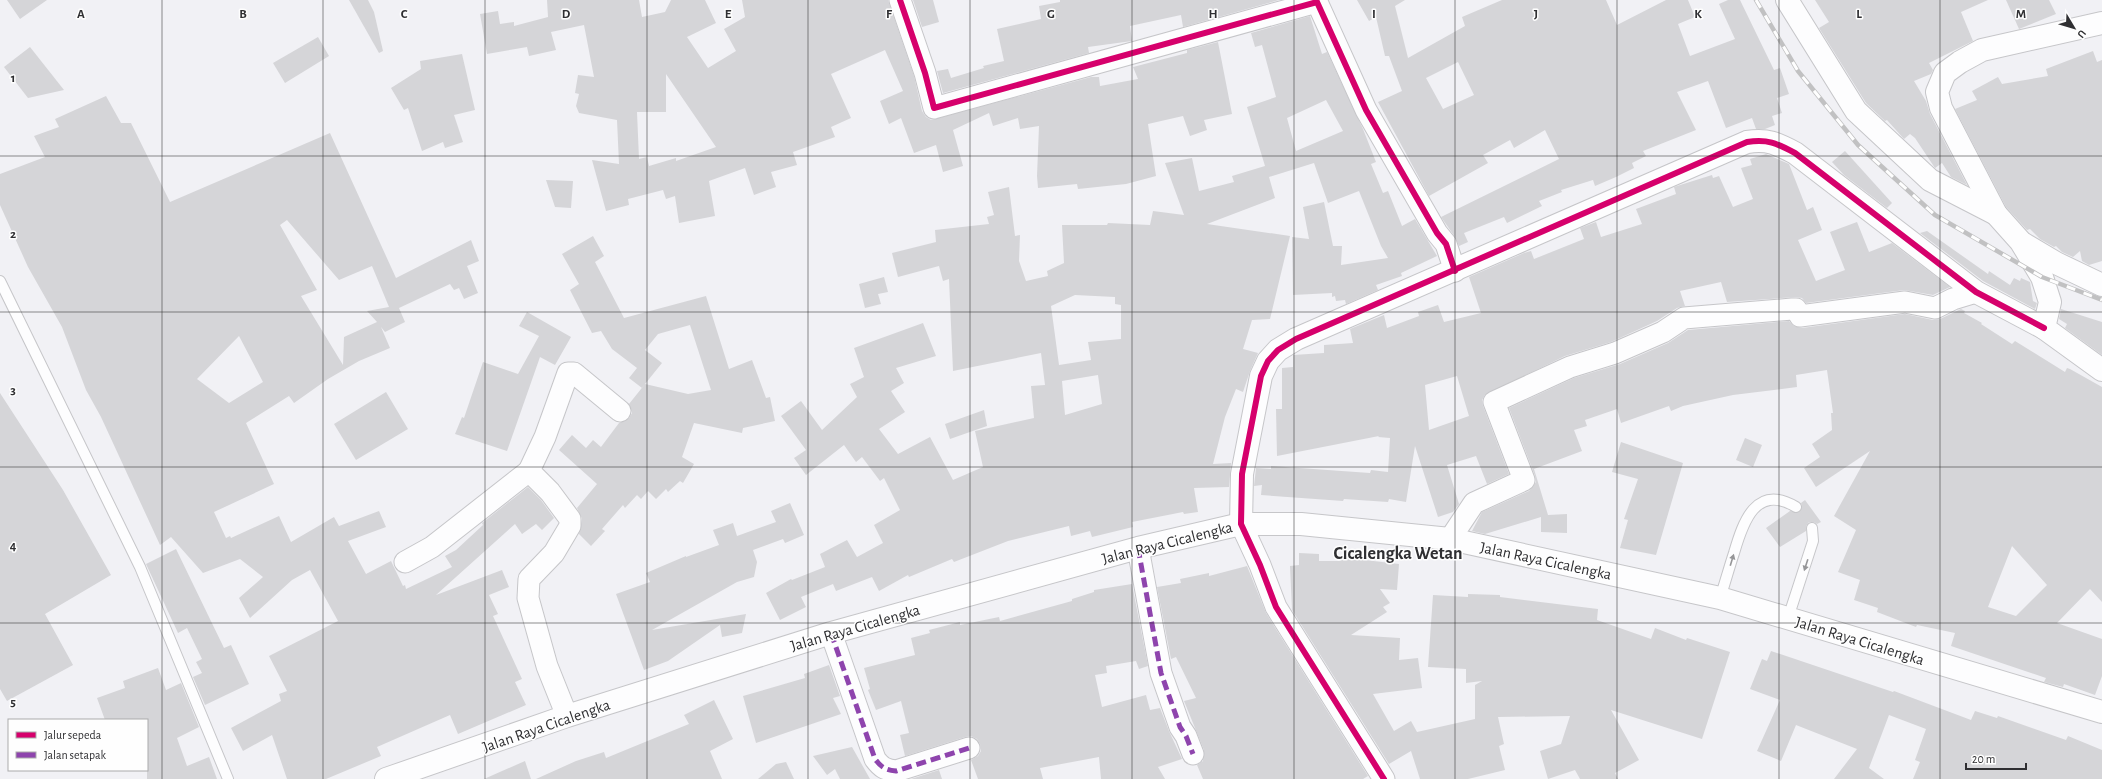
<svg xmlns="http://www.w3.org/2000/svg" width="2102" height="779" viewBox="0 0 2102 779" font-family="'Alegreya Sans',sans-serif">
	<rect width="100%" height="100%" fill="#f1f1f5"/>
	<g fill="#d5d5d8" fill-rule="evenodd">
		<path d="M7,0H47L20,19Z"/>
		<path d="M349,0H368L374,12L383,51L379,53Z"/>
		<path d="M547,0H639L642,17L665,12L671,0H705L716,23L687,37L708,68L736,51L724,29L745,17L742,0H888L914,76L922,111L926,117L931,120L1091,77H1099L1100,86L1138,79L1133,67L1187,53V50L1218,42L1232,114L1204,120L1207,130L1190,136L1183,116L1148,124L1156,176L1126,184L1078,189L1077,184L1038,188L1037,176L1039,126L1020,129L1018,118L993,126L989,113L953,130L963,166L943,172L936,145L914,153L901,118L889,124L880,101L903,91L885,50L831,74L851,118L831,127L835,137L793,152L797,165L771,172L776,187L754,195L745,168L709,181L715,216L679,223L675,196L666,199L663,190L628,199L629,205L606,211L592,160L619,164L617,120L579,113L576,106L579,94L575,93L578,75L594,77L584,25L551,32L556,50L529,56L527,47L487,54L480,14L498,11L500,24L514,22V26L548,17ZM666,74L716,147L676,161V158L649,166L647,157L639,159L637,112H666Z"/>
		<path d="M913,0H933L939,22L922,27Z"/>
		<path d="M1060,0H1279L1183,27L1181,15L1130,26L1132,41L1088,47L1089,53L943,93L937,71L948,69L951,78L984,68L983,66L1004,61L997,29L1041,19L1039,6L1060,2Z"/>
		<path d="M1357,0H1405L1395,6L1408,58L1465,26L1462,17L1502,0H1606L1617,25L1666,0H1688L1695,17L1678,24L1690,56L1735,39L1719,4L1728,0H1740L1774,70L1780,68L1789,94L1777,98L1782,113L1772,116L1775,125L1765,129H1756L1752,118L1726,128L1708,81L1677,92L1696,130L1643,151L1646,156L1632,163L1634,168L1616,177L1595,186L1593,180L1561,190L1562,192L1539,201L1542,206L1507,223L1504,217L1464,233L1468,242L1459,246L1455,237L1441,217L1559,159L1545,130L1514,148L1510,140L1483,155L1488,163L1429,196L1378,102L1402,91L1389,56H1385L1376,17L1369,21ZM1458,62L1474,95L1443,109L1426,78Z"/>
		<path d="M1815,0H1988L1961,12L1973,41L1929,63L1933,70L1931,74L1914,81L1926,101L1930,114L1967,185L1951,177L1942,163L1935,168L1915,138L1910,134L1904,139L1887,120L1885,121L1866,103L1819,28L1829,22Z"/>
		<path d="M2006,0H2049L2056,14L2019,29Z"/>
		<path d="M1310,16L1322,54L1327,52L1363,129L1376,162L1371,164L1383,193L1388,191L1402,226L1415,219L1437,256L1401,273L1402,276L1376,285L1378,290L1346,304L1345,300L1336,301L1335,296L1332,297V293L1293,295L1292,237L1309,239L1303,207L1324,202L1333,246H1342L1341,265L1388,258L1381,246L1359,191L1328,203L1314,163L1269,177L1275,198L1207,224L1290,236L1270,319L1252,320L1243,349L1258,353L1250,371L1243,392L1236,389L1225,417L1213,464L1231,463L1229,487L1194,488L1198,512L1184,514L1183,512L1132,522L1133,527L1092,537L1090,531L1071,536L1069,526L1008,541L954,562L952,559L909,577L908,575L879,591L872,577L836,591L833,584L801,597L806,607L780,620L766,593L791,579L792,580L825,567L820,554L847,540L857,557L883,543L874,525L900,510L884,478L880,481L862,457L856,462L844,445L806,475L794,458L806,450L781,416L801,401L822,430L857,397L850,384L864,377L854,348L923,323L936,356L896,368L904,383L891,391L905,412L879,429L898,454L930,437L953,480L983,467L975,431L1034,418L1031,386L1045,385L1041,353L953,371L949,279L943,281L939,266L898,277L892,253L936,242L935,230L989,224L987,217L994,215L988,192L1009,187L1015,236L1020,235L1019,261L1026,281L1048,276L1047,271L1064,263L1062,225H1107L1108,223L1150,225L1153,211L1184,215L1165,163L1192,158L1199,191L1234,182L1232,176L1265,166L1247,107L1276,97L1262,45L1255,47L1251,33ZM1326,100L1343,131L1296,151L1287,118ZM1075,295L1115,297V304L1121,305V339L1088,342L1091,360L1059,365L1051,306ZM1098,375L1102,404L1065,415L1062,381Z"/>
		<path d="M318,37L329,56L285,83L273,63Z"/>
		<path d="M30,47L64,90L28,98L4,67Z"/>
		<path d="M2093,51L2097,62L2102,60V261L2089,265L2082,261L2080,251L2073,257L2062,252L2056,246L2054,247L2040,239L2030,229L2027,230L2006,207L1955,109L1977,100L1972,91L1998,77L2002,84L2048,76L2046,69Z"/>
		<path d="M462,54L475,110L454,115L463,142L445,148L443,142L422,151L408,108L404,110L391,88L421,69L420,61Z"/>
		<path d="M106,96L121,123H131L170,202L330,133L396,278L471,240L479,261L467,266L478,293L464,299L459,288L454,290L450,284L399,308L405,322L385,332L381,327L390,348L359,361L328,379L294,403L289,396L246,423L274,484L214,512L226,538L230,536L231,538L279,516L291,542L334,517L339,526L379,511L386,527L348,541L366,574L391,561L403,586L405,585L406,589L452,567L445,556L456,550L483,525L482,523L528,487L541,500L554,518L542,530L536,524L522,534L515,524L436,595L502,570L509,587L489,595L498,614L493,616L522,679L515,682L526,705L458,734L450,715L377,747L381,756L326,779H287L272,735L243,751L231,728L281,701L279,694L287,691L269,656L338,621L310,570L292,580L250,618L239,598L263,577L240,559L203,573L171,537L160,545L101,417L86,390L62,327L28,267L0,205V174L45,157L34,136L59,127L55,119ZM287,220L339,280L372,266L389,307L367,311L377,322L344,337L343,365L301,296L317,290L280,225ZM239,336L263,382L229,403L197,379Z"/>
		<path d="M1845,151L1892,203L1887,208L1844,175L1832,162Z"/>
		<path d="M1766,154L1789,164L1807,210L1813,207L1822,230L1798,240L1816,281L1845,270L1830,232L1857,222L1869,252L1892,243L1950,287L1933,295L1904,290L1806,303L1802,298L1796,297L1727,302L1721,282L1680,291L1685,306L1677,308L1657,321L1611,342L1565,356L1485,395L1482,400L1483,406L1509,474L1487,484L1476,456L1447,465L1459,504L1453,512L1438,517L1415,446L1406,502L1389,499L1388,502L1344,499L1343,501L1261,495L1262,485L1254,486L1256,468L1271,469V466L1370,473L1371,470L1388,472L1390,438L1378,437L1379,436L1277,456L1276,409H1282V368L1293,367V355L1324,353V345L1353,343L1350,329L1384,315L1387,328L1419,316L1418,312L1438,305L1444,322L1481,313L1469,277L1524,253L1531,251L1534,259L1584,239L1580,228L1596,222L1601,237L1642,224L1636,209L1676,194L1674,187L1677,186L1712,175L1713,178L1719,176L1733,207L1753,199L1741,168L1752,165L1750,159ZM1457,376L1469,416L1429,430L1425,385Z"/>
		<path d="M546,180L573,181L571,208L555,207Z"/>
		<path d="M1927,231L1988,274L1989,271L2010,285L2014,278L2020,281L2021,278L2030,282L2033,301L2037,303L2035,309L1983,281L1920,233Z"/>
		<path d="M593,236L604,256L595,262L624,318L706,296L729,369L752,360L766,398L770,397L775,421L743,428L742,433L694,423L682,457L694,464L683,483L680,481L668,492L666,489L656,499L648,491L641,499L637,495L625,508L623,505L602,529L605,531L591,546L579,534L582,519L577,508L597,484L559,450L572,435L586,448L593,440L601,447L619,423L629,418L632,413L629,404L645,384L642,388L629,378L637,368L612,349L601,331L592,333L570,290L579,284L562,254ZM690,325L711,390L688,394L645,384L662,363L645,350L658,334Z"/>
		<path d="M884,277L888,292L878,294L881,304L865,308L859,284Z"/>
		<path d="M1961,309L1965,311L1964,313L1982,323L1981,324L2012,344L2015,341L2065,372L2067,368L2070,369L2102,387V602L2090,589L2057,623L2102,639V676L2095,695L2064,684L2063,687L2044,682L2046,678L1951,646L1955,633L1917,625L1916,627L1877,612L1878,608L1854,600L1860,580L1838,572L1856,530L1834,516L1870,451L1816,487L1804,468L1820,457L1812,444L1832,430L1831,413H1833L1827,370L1796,375L1797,387L1733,395L1683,406L1671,411L1669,406L1621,423L1617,409L1585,420L1587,426L1574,430L1582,451L1534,469L1548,515L1567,514V533L1541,532V517L1485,534L1472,531L1482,512L1529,491L1536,482L1535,476L1509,408L1574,378L1620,364L1668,343L1688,330L1789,321L1794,326L1802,328L1905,314L1933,320L1940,319ZM2012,546L2047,585L2016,616L1988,607Z"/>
		<path d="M2061,309L2102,322V355L2065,328L2067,324L2059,319Z"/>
		<path d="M527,312L571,337L555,365L540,357L507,451L455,434L462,417L464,418L483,362L518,374L539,336L519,326Z"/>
		<path d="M386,392L408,429L356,460L334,424Z"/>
		<path d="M0,393L63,490L111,575L45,614L73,665L7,701L0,689Z"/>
		<path d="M984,410L987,426L950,439L945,424Z"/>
		<path d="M1745,438L1762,445L1753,467L1736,460Z"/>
		<path d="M1621,442L1683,463L1656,555L1620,548L1628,520L1624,519L1638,479L1612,472Z"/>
		<path d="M1805,500L1821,522L1817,524L1814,522H1809L1806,526V531L1780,547L1766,528L1790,511L1799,512L1802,507L1801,503Z"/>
		<path d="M790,503L804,535L785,543L783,539L753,550L757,562L754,577L737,582L652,630L746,614L742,633L722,637L720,625L668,661L644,670L616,594L650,582L646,573L686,556V557L719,545L713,530L733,523L737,536L776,522L771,511Z"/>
		<path d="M176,549L224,648L231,645L249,684L205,705L193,677L202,673L196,662L202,659L187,628L178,633L146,564Z"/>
		<path d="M1299,553L1319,554V561H1339L1348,558L1399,564L1397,590L1380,589L1390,603L1383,607L1387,612L1351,635L1400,638L1399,660L1418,658L1422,688L1373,694L1394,731L1411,721L1417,732L1475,719V685L1482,681L1466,683V669L1428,667L1433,595L1468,597V594L1500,595V597L1598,609L1597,620L1651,639L1655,628L1686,640L1687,638L1730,652L1702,739L1611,710L1639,760L1615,773L1618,779H1580L1575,770L1548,779L1540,751L1561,744L1570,716L1498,717L1504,744L1499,746L1505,770L1468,779H1420L1411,751L1389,764L1292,610L1290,566L1299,565Z"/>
		<path d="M1247,566L1266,613L1368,776L1363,779H1203L1197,765L1203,761L1204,750L1184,701L1196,698L1176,657L1171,659L1157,587L1181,583L1180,579L1209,573V576Z"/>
		<path d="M1132,584L1148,666L1139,669L1136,661L1106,666L1107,673L1095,675L1102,707L1146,695L1150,710L1160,708L1169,731L1182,759L1158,767L1165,779H1101L1099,757L1040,768L1043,779H978L971,760L978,756L981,751L980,744L977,739L971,736L965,737L905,756L900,735L909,733L901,701L876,710L868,690L870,689L864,668L915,655L911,638L930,633L929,630L960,622V625L999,617L1000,621L1072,601V599L1094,592V590Z"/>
		<path d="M1771,651L1893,692L1894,691L1971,720L1975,711L1997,718L1998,716L2066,740L2068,736L2102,750V779H1913L1920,762L1915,760L1926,729L1889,715L1869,768L1884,779H1834L1857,749L1796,725L1781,761L1757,751L1780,700L1750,689L1762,659L1767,661Z"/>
		<path d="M829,665L840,696L833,698L841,714L756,743L743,696L805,678L804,674Z"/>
		<path d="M158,668L166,690L181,683L199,727L177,738L187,766L209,757L217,779H147V720H105L97,698L125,688L123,681Z"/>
		<path d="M714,700L733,739L710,751L722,779H536L576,761L604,752L606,758L689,724L684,715Z"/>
		<path d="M852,747L870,779H840L835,769L827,775L813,756Z"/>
		<path d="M525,761L531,779H484Z"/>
		<path d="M786,762L794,779H758L776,764Z"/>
		<path d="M939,770L942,779H911Z"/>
	</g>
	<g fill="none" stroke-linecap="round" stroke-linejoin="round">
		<defs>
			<g id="service">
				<path d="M0,281L140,567L228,779"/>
				<path d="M1720,598C1725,583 1729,568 1734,553C1743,522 1756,483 1796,507"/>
				<path d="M1788,618L1813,541L1812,528"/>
			</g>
			<g id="minor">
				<path d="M900,0L925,73L934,108L1317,2L1366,110L1437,233L1446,244L1455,271"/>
				<path d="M1241,524L1260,565L1276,607L1384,779"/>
				<path d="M1450,539L1474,503L1524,480L1494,402L1570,367L1615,353L1663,332L1684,318L1792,309H1796L1800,316L1905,302L1935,308L1953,299L1976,292"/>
				<path d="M1138,548L1161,673L1180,727L1186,736L1193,754"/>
				<path d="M405,562L432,547L529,471"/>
				<path d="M831,633L875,759C881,767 885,770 896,771L969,748"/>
				<path d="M567,716L547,666L528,598L529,579L554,553L570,526V519L550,492L529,471L545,437L568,373H574L620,411"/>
			</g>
			<g id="tertiary">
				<path d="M1787,0L1856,111L1930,180L1996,214"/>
				<path d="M2102,23L1982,50L1960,62L1945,73L1937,92L1941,108L1996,214L2021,242L2042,277L2050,302L2044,328L2102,370"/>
				<path d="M2024,244L2056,263L2102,285"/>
				<path d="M1241,524L1242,474L1261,376L1268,361L1278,350L1296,339C1447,274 1596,207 1747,142C1768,139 1776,143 1795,153L1976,292L2044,328"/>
			</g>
			<path id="secondary" d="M386,779L567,716L831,633L1138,548L1241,524H1301L1450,539L1720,598L2102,712"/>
		</defs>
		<use href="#service" stroke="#c6c6c9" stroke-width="12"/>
		<use href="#minor" stroke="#c6c6c9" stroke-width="23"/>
		<use href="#tertiary" stroke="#c6c6c9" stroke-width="24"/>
		<use href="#secondary" stroke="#c6c6c9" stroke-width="24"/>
		<use href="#service" stroke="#fdfdfe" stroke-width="10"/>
		<use href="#minor" stroke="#fdfdfe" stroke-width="21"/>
		<use href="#tertiary" stroke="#fdfdfe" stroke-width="22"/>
		<use href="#secondary" stroke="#fdfdfe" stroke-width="22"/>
		<defs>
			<path id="rail" d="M1756,0L1798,71L1858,145L1935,215L2042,277L2102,300"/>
		</defs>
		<use href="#rail" stroke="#c1c1c2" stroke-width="4.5"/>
		<use href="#rail" stroke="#fefefe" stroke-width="3" stroke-dasharray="9" stroke-linecap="butt"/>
		<g stroke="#8e44ad" stroke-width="5" stroke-dasharray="10 5" stroke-linecap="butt">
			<path d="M1138,548L1161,673L1180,727L1186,736L1193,754"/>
			<path d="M831,633L875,759C881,767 885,770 896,771L969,748"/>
		</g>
		<defs>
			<g id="cycleway">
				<path d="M900,0L925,73L934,108L1317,2L1366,110L1437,233L1446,244L1455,271"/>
				<path d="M1384,779L1276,607L1260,565L1241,524L1242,474L1261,376L1268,361L1278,350L1296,339C1447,274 1596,207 1747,142C1768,139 1776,143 1795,153L1976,292L2044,328"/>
			</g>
		</defs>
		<use href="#cycleway" stroke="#fefefe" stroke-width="8"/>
		<use href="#cycleway" stroke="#d6006c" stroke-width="6"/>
	</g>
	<defs><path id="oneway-solid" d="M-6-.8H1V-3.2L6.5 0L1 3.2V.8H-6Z"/></defs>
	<g fill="#969698">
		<use href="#oneway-solid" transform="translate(1732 560) rotate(-73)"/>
		<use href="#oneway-solid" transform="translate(1806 565) rotate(108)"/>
	</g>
	<path fill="none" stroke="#2f2f32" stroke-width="1" stroke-opacity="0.55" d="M162,0V779M323,0V779M485,0V779M647,0V779M808,0V779M970,0V779M1132,0V779M1294,0V779M1455,0V779M1617,0V779M1779,0V779M1940,0V779M0,156H2102M0,312H2102M0,467H2102M0,623H2102"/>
	<g text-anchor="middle" stroke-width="3" stroke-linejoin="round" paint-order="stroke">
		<g font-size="16" fill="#2f2f32" stroke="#fefefe">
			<text transform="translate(1167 542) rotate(-14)" y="6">Jalan Raya Cicalengka</text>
			<text transform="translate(1546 560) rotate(12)" y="6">Jalan Raya Cicalengka</text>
			<text transform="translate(855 627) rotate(-16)" y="6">Jalan Raya Cicalengka</text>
			<text transform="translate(1860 640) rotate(17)" y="6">Jalan Raya Cicalengka</text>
			<text transform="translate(546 725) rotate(-19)" y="6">Jalan Raya Cicalengka</text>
		</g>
		<g font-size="18" font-weight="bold" fill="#2f2f32" stroke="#fefefe">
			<text x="1398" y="559">Cicalengka Wetan</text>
		</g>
	</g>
	<g font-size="13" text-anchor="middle" font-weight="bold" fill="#2f2f32" stroke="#fefefe" stroke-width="3" stroke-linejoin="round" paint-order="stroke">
		<text x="81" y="18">A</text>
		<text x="243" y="18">B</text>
		<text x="404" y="18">C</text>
		<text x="566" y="18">D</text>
		<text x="728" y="18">E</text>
		<text x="889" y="18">F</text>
		<text x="1051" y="18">G</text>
		<text x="1213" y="18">H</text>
		<text x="1374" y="18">I</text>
		<text x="1536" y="18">J</text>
		<text x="1698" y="18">K</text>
		<text x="1859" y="18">L</text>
		<text x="2021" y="18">M</text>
		<text x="13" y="82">1</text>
		<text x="13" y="238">2</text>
		<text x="13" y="394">3</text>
		<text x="13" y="550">4</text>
		<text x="13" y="706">5</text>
	</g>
	<rect x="8" y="719" width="140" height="52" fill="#fefefe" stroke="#ababac"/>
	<rect x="16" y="732" width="20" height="6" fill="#d6006c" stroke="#ababac"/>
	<text x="44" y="739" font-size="12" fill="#2f2f32">Jalur sepeda</text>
	<rect x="16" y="752" width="20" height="6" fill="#8e44ad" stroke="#ababac"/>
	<text x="44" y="759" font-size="12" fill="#2f2f32">Jalan setapak</text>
	<g transform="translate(2074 28) rotate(128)" stroke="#fefefe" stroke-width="3" paint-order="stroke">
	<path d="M0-3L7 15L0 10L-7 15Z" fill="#2f2f32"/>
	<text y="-6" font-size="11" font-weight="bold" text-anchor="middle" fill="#2f2f32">U</text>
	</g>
	<path d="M1966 763v6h60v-6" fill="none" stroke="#2f2f32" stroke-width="2"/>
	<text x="1972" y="763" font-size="12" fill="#2f2f32" stroke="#fefefe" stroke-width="3" paint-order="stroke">20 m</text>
</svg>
